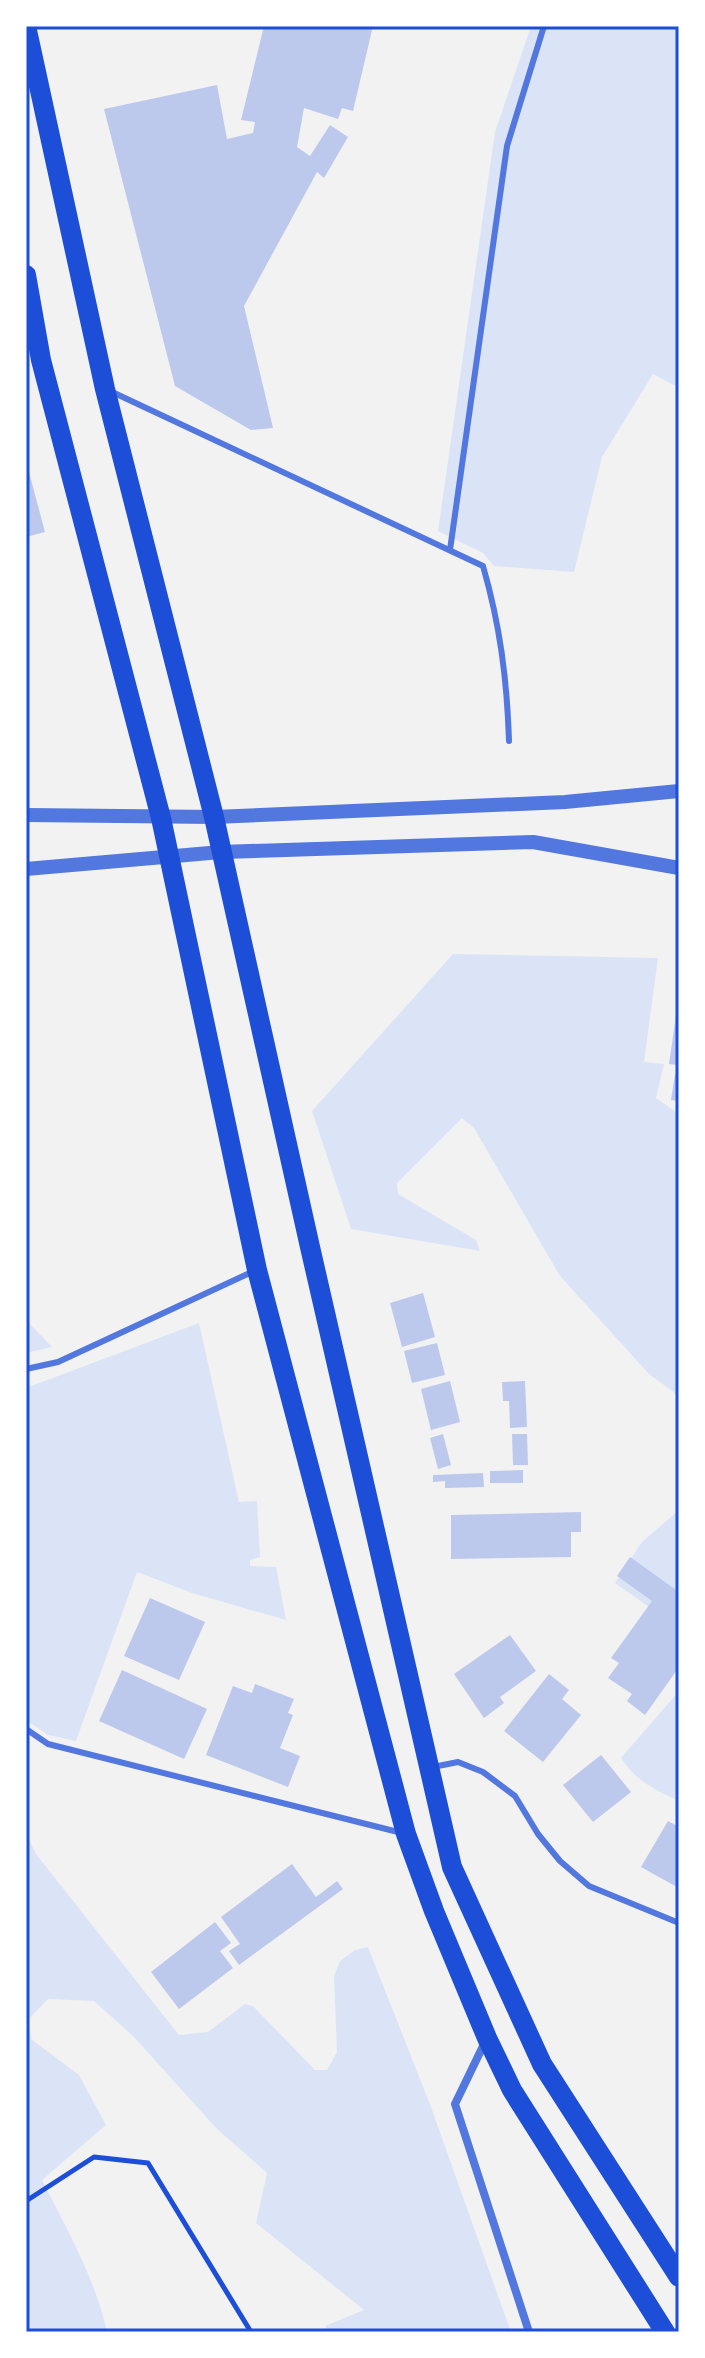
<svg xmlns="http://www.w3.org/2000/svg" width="705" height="2358" viewBox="0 0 705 2358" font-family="Georgia,serif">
	<rect width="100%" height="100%" fill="#f2f2f2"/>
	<g fill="#dbe4f7">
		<path d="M531,26H679V388L653,374L602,457L574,572L494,566L483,553L438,531L495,132Z"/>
		<path d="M453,954L658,958L644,1062L664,1064L656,1098L679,1114V1396L649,1374L560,1276L474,1128L462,1118L397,1183L398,1194L476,1240L480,1251L351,1229L312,1111Z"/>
		<path d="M26,1320L52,1347L26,1353Z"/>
		<path d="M199,1323L239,1502L257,1501L260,1557L250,1560V1566L276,1567L286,1620L192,1593L137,1572L76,1741L48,1735L26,1720V1388Z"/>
		<path d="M679,1510V1628L615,1583L642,1542Z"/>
		<path d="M679,1691V1801C655,1790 636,1781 621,1758Z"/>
		<path d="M26,1800L29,1801L26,1834L36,1854L179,2035L208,2032L245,2004L253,2006L315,2070H327L337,2052L334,1976L340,1961L355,1950L368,1947L431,2107L511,2332H329L325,2326L364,2310L256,2223L267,2173L217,2129L133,2036L94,2001L48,1999L29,2019L31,2039L79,2075L106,2125L42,2180C67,2229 95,2278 107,2332H26Z"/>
	</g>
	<g fill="#bdc9ec">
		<path d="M264,26H373L353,111L342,108L338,119L304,108L297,147L310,156L330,125L348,137L324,178L317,172L244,306L273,428L251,430L175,386L104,109L217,85L227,139L253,133L255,122L241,120Z"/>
		<path d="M26,461L45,532L26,537Z"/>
		<path d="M677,1008H679V1065L669,1064Z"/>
		<path d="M675,1074L679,1075V1101L671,1100Z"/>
		<path d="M423,1293L435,1337L402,1347L390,1303Z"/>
		<path d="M437,1343L445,1375L412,1383L404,1351Z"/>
		<path d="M450,1381L460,1422L431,1430L421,1389Z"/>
		<path d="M525,1381L527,1427L510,1428L509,1401H503L502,1382Z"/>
		<path d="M443,1434L451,1465L438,1469L430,1438Z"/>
		<path d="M512,1434H527L528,1465H513Z"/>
		<path d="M523,1470V1483H490V1471Z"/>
		<path d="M483,1473L484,1487L445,1488V1481L433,1482V1475Z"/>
		<path d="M581,1512V1532H571V1557L451,1559V1515Z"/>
		<path d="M630,1557L679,1592V1667L645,1715L627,1701L632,1694L608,1678L619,1663L611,1658L652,1601L617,1576Z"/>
		<path d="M150,1598L205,1622L179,1680L124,1656Z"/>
		<path d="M510,1635L536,1671L500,1697L504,1703L484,1718L454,1674Z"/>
		<path d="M122,1670L207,1709L184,1759L99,1721Z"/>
		<path d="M549,1674L569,1690L562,1699L581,1715L543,1762L504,1731Z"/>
		<path d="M255,1684L294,1699L288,1713L293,1715L280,1748L300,1756L288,1787L206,1755L233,1686L252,1693Z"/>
		<path d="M601,1755L631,1792L593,1822L563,1785Z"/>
		<path d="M668,1821L679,1827L677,1887L641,1867Z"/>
		<path d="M292,1864L316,1897L337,1881L343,1889L239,1965L229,1951L240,1944L221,1917Z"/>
		<path d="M215,1922L231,1943L220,1951L233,1968L179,2009L151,1972Z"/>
	</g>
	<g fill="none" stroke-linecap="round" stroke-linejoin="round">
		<path stroke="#1d4ed8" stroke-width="5" d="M26,2201L94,2157L148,2163L251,2332"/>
		<g stroke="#5277de" stroke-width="6">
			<path d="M110,391L483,566C500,625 507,679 509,741"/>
			<path d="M450,550L507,146L544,26"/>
			<path d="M26,1369L58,1362L254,1271"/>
			<path d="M26,1729L48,1744L402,1833"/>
			<path d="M433,1767L458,1762L483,1772L515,1796L538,1834L560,1861L589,1886L679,1923"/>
		</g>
		<path stroke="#5277de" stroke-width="8" d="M485,2042L455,2104L529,2332"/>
		<g stroke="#5277de" stroke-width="14">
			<path d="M26,815L214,817L565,802L679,791"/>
			<path d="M26,869L221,852L533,842L679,868"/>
		</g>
		<g stroke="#1d4ed8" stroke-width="20">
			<path d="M26,26L105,389L214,817L310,1247L452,1867L542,2064L679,2277"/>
			<path d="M26,275L41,360L161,818L257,1270L406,1834L434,1911L487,2038L512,2090L665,2332"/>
		</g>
	</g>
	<rect width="705" height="2358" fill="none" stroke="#ffffff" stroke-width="56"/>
	<rect x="28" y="28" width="649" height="2302" fill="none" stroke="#1d4ed8" stroke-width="3"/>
</svg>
